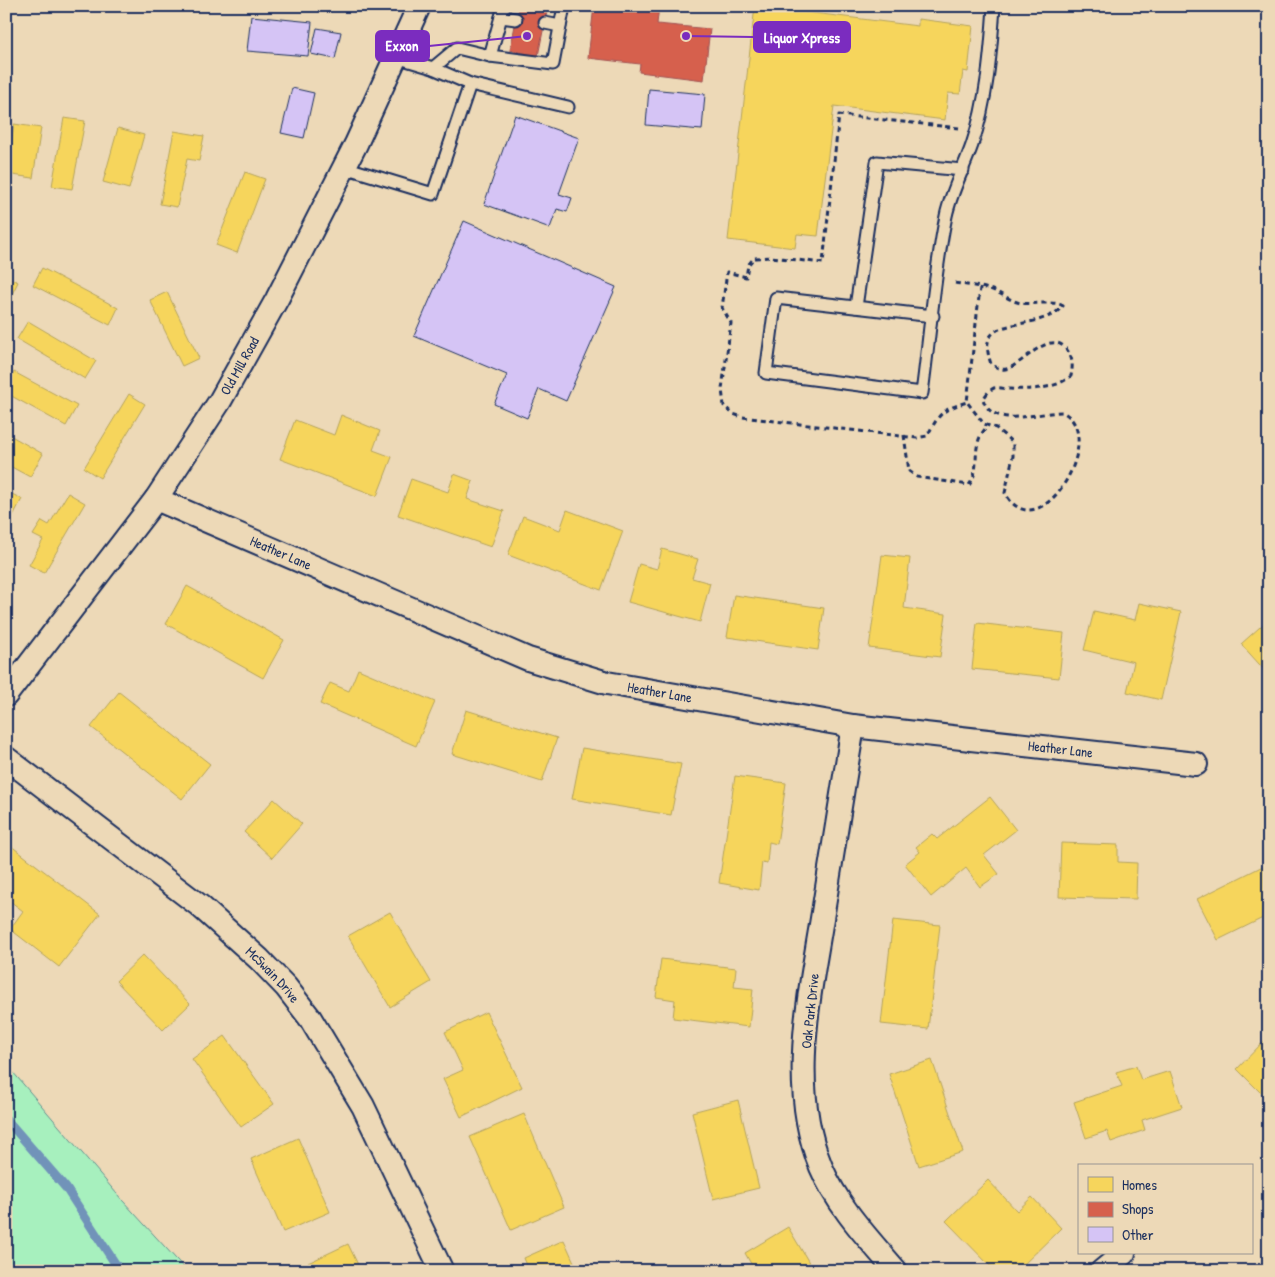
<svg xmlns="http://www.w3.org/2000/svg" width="1275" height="1277" viewBox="0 0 1275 1277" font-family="'Patrick Hand',sans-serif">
	<rect width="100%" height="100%" fill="#edd9b7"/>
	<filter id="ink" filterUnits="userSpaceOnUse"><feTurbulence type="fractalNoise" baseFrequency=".02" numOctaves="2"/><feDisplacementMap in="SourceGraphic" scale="10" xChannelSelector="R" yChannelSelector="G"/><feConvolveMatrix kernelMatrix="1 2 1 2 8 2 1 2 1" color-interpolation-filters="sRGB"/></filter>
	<g filter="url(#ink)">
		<path fill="#a7f0be" stroke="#61908e" d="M6,1064L123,1201L187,1271H6Z"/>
		<g fill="#f6d55c" stroke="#b4a35d">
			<path d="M755,6H782L781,9L918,26V19L973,26L968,72L963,71L960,94L948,93L945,120L834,106L818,236L797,234L795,248L728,240Z"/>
			<path d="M64,118L85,121L72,189L52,186Z"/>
			<path d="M14,124L41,128L33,178L6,174Z"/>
			<path d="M118,128L144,135L129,189L103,182Z"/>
			<path d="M174,131L204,136L199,161L187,159L177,207L160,204Z"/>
			<path d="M245,172L265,179L237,253L216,245Z"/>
			<path d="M42,268L118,308L110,325L33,285Z"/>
			<path d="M6,276L18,282L6,306Z"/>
			<path d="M167,292L199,358L182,366L150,300Z"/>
			<path d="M28,321L96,361L85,379L17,339Z"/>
			<path d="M14,372L77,406L66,426L6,393V385Z"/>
			<path d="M129,394L145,404L100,478L84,468Z"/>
			<path d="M341,415L380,431L373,450L392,457L377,496L280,459L295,420L334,435Z"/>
			<path d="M6,433L43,454L30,477L6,464Z"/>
			<path d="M454,474L473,481L467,499L504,511L491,547L398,515L411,479L448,492Z"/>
			<path d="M6,491L22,499L8,525L6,524Z"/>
			<path d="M68,493L85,503L44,573L29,565L43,540L33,535L42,521L49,525Z"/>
			<path d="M567,510L623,531L601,590L508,555L523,516L560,530Z"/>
			<path d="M662,549L698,559L692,578L710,583L700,622L628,602L639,564L657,569Z"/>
			<path d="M882,555L910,558L904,608L946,614L940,657L869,648Z"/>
			<path d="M187,586L284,640L263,678L166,624Z"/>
			<path d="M734,595L824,608L818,650L727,637Z"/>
			<path d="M1139,603L1181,612L1161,700L1127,692L1134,662L1084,650L1094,611L1135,620Z"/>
			<path d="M1269,619V675L1241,644Z"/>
			<path d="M977,623L1064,633L1059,678L972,669Z"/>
			<path d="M358,669L435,702L416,746L320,704L330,683L349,691Z"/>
			<path d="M119,692L210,764L182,799L91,727Z"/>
			<path d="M466,710L557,738L542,782L452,754Z"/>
			<path d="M582,748L681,764L671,815L572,799Z"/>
			<path d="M735,776L786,783L777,844L769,842L767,863L762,862L759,890L719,883Z"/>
			<path d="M990,797L1016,830L984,855L999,874L980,887L966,868L931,897L905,864L920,852L916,847L932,834L937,839Z"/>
			<path d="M274,799L302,824L272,858L244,832Z"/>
			<path d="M6,842L100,914L59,967L10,929L23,911L6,898Z"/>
			<path d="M1061,843L1118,845V862L1137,863L1136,899L1059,897Z"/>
			<path d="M1269,863V915L1218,940L1197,899Z"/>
			<path d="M390,912L431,982L390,1007L348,936Z"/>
			<path d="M893,920L940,925L928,1029L881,1024Z"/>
			<path d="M143,955L190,1004L163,1030L116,981Z"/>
			<path d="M661,959L736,968L734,987L753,989L749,1027L673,1018L675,1000L656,997Z"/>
			<path d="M486,1012L522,1087L461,1117L443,1079L463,1070L445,1032Z"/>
			<path d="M225,1036L274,1104L241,1127L192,1059Z"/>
			<path d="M1265,1040L1269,1044V1101L1237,1069Z"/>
			<path d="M932,1060L963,1152L919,1166L889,1074Z"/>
			<path d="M1136,1066L1141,1080L1170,1071L1182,1107L1142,1120L1145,1130L1111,1142L1107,1131L1086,1138L1074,1102L1122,1086L1116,1072Z"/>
			<path d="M738,1100L759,1188L713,1199L692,1112Z"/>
			<path d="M524,1114L564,1207L511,1230L470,1137Z"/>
			<path d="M298,1138L330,1212L283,1232L251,1159Z"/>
			<path d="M988,1180L1017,1211L1032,1197L1061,1228L1017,1271H995L946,1221Z"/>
			<path d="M788,1227L814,1271H755L745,1253Z"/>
			<path d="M564,1240L578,1271H529L524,1258Z"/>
			<path d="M348,1244L361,1271H311L308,1263Z"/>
		</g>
		<g fill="#d6604d" stroke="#9e5152">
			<path d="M519,6H548L538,56L510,50Z"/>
			<path d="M594,6H659L657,24L710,29L704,80L639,72L640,64L588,58Z"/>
		</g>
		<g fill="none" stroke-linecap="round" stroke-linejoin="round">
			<path stroke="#7193b9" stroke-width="9" d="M6,1119L66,1188L120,1271"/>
		</g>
		<g fill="#d5c4f5" stroke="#1b2f5e">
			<path d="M251,16L312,22L308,56L247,51Z"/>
			<path d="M317,28L341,32L335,59L311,54Z"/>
			<path d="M292,88L314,93L304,138L281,133Z"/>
			<path d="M649,89L705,94L702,130L646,125Z"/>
			<path d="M515,115L579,138L559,194L572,198L567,212L557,209L550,228L484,204Z"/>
			<path d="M464,221L616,287L566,401L539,389L527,418L494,404L507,375L414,336Z"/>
		</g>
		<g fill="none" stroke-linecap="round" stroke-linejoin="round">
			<defs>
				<g id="service">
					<path d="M501,17L516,19"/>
					<path d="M545,23L560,26"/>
					<path d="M490,56L504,6"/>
					<path d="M433,68L457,48L490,56L553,64L564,6"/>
					<path d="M470,84L568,107"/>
					<path d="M344,167L433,194L470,84L433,68L396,57"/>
					<path d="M856,307L877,162L963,170"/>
					<path d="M933,316L776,298L766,373L922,393C930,335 934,274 946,216C951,192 964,168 972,145C987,101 991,52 994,6"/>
				</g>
				<g id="minor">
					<path id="s1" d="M156,499L528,659L607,683L853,726L1196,764"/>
					<path id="s2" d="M6,695L156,499L220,401L277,299L356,144L419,6"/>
					<path d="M853,726C843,786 834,846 824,906C811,990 787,1085 821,1167C838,1207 868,1238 896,1271"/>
					<path id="s3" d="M6,758L200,906L259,959L286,987L310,1018L363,1106L442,1271"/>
					<path d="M1102,1271L1124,1253"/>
				</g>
			</defs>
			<use href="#service" stroke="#1b2f5e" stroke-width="15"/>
			<use href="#minor" stroke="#1b2f5e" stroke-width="26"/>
			<g stroke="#1b2f5e" stroke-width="3" stroke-dasharray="5 4" stroke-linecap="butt">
				<path d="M918,6H933"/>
				<path d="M792,11L793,6"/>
				<path d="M959,128L839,115L823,263L771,257L754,258L748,265L746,277L727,272L722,308L731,323L722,389L724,406L733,414L742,417L917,438L927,436C940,413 941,410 967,402"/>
				<path d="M955,283C966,285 978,286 989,289C1000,292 1009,301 1021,303C1032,305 1056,300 1063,306C1037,336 972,309 991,364C997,368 1002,371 1009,368C1025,362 1051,328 1067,350C1073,358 1073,366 1071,376C1056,389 1030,390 1010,389C1005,389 999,387 994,388C989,390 986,395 983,399C992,430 1038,412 1062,412C1110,434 1039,554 1005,493L1013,456V443L996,428L984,424L967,402L980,288"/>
				<path d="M904,435L909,471L917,477L969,485C983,467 968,445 988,426"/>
			</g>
			<use href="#service" stroke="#edd9b7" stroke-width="11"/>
			<use href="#minor" stroke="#edd9b7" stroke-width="22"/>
		</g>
	</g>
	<g text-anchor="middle" stroke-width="5" stroke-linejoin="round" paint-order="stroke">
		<g font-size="14" fill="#1b2f5e" stroke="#edd9b7">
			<text dy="5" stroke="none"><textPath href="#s2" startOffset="404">Old Mill Road</textPath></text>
			<text dy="5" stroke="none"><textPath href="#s1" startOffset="136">Heather Lane</textPath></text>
			<text dy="5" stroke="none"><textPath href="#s1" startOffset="541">Heather Lane</textPath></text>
			<text dy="5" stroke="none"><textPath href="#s1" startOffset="946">Heather Lane</textPath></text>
			<text dy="5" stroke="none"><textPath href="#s3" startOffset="344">McSwain Drive</textPath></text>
			<text transform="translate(810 1011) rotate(-84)" y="5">Oak Park Drive</text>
		</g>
	</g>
	<path fill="none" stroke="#7b2cbf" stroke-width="2" d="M686 36L754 37M527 36L429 46"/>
	<g fill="#7b2cbf" stroke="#edd9b7" stroke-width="2">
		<circle cx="686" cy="36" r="5"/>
		<circle cx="527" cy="36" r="5"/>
	</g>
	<g fill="#7b2cbf" stroke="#7b2cbf" stroke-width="2">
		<rect x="754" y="22" width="96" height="30" rx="5"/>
		<rect x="376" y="31" width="53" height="30" rx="5"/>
	</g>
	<g font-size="15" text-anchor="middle" font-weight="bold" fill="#fff">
		<text x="802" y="43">Liquor Xpress</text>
		<text x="402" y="51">Exxon</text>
	</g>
	<rect width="1275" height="1277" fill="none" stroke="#edd9b7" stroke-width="25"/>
	<rect x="12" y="12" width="1250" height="1252" fill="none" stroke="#1b2f5e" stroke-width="2" filter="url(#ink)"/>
	<rect x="1078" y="1164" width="175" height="90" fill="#edd9b7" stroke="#999593"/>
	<rect x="1088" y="1177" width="25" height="15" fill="#f6d55c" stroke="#999593"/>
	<text x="1122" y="1190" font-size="15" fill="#1b2f5e">Homes</text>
	<rect x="1088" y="1202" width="25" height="15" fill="#d6604d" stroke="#999593"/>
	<text x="1122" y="1214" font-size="15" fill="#1b2f5e">Shops</text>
	<rect x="1088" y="1227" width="25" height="15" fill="#d5c4f5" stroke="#999593"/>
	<text x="1122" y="1240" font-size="15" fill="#1b2f5e">Other</text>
</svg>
